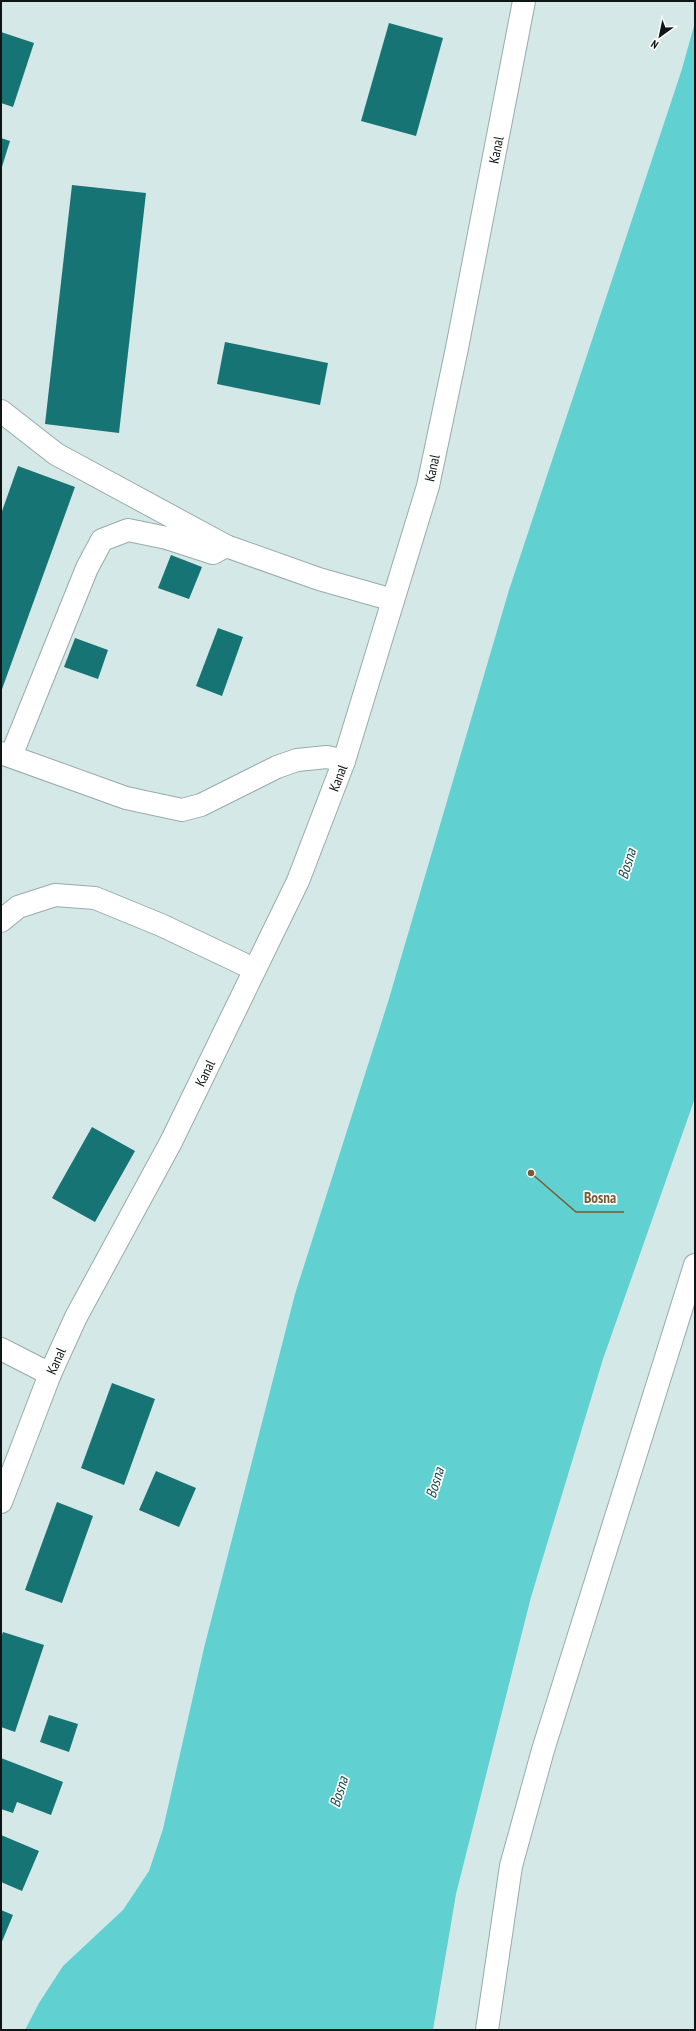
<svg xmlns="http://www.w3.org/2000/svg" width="696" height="2031" font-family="'PT Sans Narrow',sans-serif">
	<rect width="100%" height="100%" fill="#d5e8e8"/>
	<path fill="#61d0d1" d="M695 22V1098L603 1359 531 1597 456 1894 433 2030H25L39 2003 63 1966 123 1910 149 1871 163 1829 204 1648 295 1294 388 1002 509 590 682 69Z"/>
	<g fill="#177475">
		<path d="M389 23 443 38 416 136 361 121Z"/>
		<path d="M1 32 34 43 13 107 1 103Z"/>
		<path d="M1 138 10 141 1 170Z"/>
		<path d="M72 185 146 193 119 433 45 424Z"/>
		<path d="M225 342 328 363 320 405 217 384Z"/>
		<path d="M18 466 75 487 1 692V514Z"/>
		<path d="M171 555 202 567 189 599 158 588Z"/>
		<path d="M218 628 243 637 222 696 196 686Z"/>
		<path d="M75 638 108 650 98 679 64 667Z"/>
		<path d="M92 1127 135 1151 95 1222 52 1198Z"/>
		<path d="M112 1383 155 1399 124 1485 81 1468Z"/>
		<path d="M156 1471 196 1488 179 1527 139 1510Z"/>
		<path d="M57 1502 93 1516 62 1603 25 1590Z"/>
		<path d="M3 1632 44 1645 15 1732 1 1727V1638Z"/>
		<path d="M49 1715 78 1724 69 1752 40 1742Z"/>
		<path d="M1 1758 63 1782 51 1815 17 1802 13 1813 1 1809Z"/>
		<path d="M1 1835 39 1851 22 1891 1 1882Z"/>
		<path d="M1 1910 13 1915 1 1944Z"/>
	</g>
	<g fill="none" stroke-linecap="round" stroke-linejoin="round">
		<g stroke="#98aaaa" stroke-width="24">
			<g id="minor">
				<path d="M1 411 56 454 226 546 319 579 393 600"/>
				<path d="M1 753 126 798 182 810 201 805 277 767 297 760 327 757 344 761"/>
				<path d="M11 756 87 568 102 540 128 530 167 538 213 553 226 546"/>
				<path d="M1 921 18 907 55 895 95 898 161 925 254 969"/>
				<path d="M1 1349 50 1374"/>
				<path d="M1 1502 50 1374 76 1317 171 1142 298 881 344 761 428 486 457 348 524 1"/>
				<path d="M487 2030 511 1866 543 1750 695 1265"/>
			</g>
		</g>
		<use href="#minor" stroke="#fff" stroke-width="22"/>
	</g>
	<g text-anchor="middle" stroke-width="3.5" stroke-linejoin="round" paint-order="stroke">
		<g font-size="14" fill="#0e1515" stroke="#fff">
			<text transform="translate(496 150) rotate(-79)" y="5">Kanal</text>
			<text transform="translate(432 468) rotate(-78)" y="5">Kanal</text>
			<text transform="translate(338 778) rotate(-69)" y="5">Kanal</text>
			<text transform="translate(205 1073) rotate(-64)" y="5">Kanal</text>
			<text transform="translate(56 1361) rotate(-66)" y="5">Kanal</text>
		</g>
		<g font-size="15" font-style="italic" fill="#184a4b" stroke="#fff">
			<text transform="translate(627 864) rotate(-73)" y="5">Bosna</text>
			<text transform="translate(435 1483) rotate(-73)" y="5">Bosna</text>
			<text transform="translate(339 1792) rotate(-73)" y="5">Bosna</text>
		</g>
	</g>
	<path fill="none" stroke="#7a5a30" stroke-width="1.5" d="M531 1173L576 1212H624"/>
	<circle fill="#7a5a30" stroke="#fff" stroke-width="1.5" cx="531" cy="1173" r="4"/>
	<g font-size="15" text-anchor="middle" font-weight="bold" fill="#7a5a30" stroke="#fff" stroke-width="3.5" stroke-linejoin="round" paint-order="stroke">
		<text x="600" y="1203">Bosna</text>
	</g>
	<rect width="696" height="2031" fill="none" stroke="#0e1515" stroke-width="4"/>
	<g transform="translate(660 36) rotate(213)" stroke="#ffffff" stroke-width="3" paint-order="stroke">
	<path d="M0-3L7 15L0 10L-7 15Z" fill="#0e1515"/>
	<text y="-6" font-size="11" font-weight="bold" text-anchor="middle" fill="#0e1515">N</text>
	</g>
</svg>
